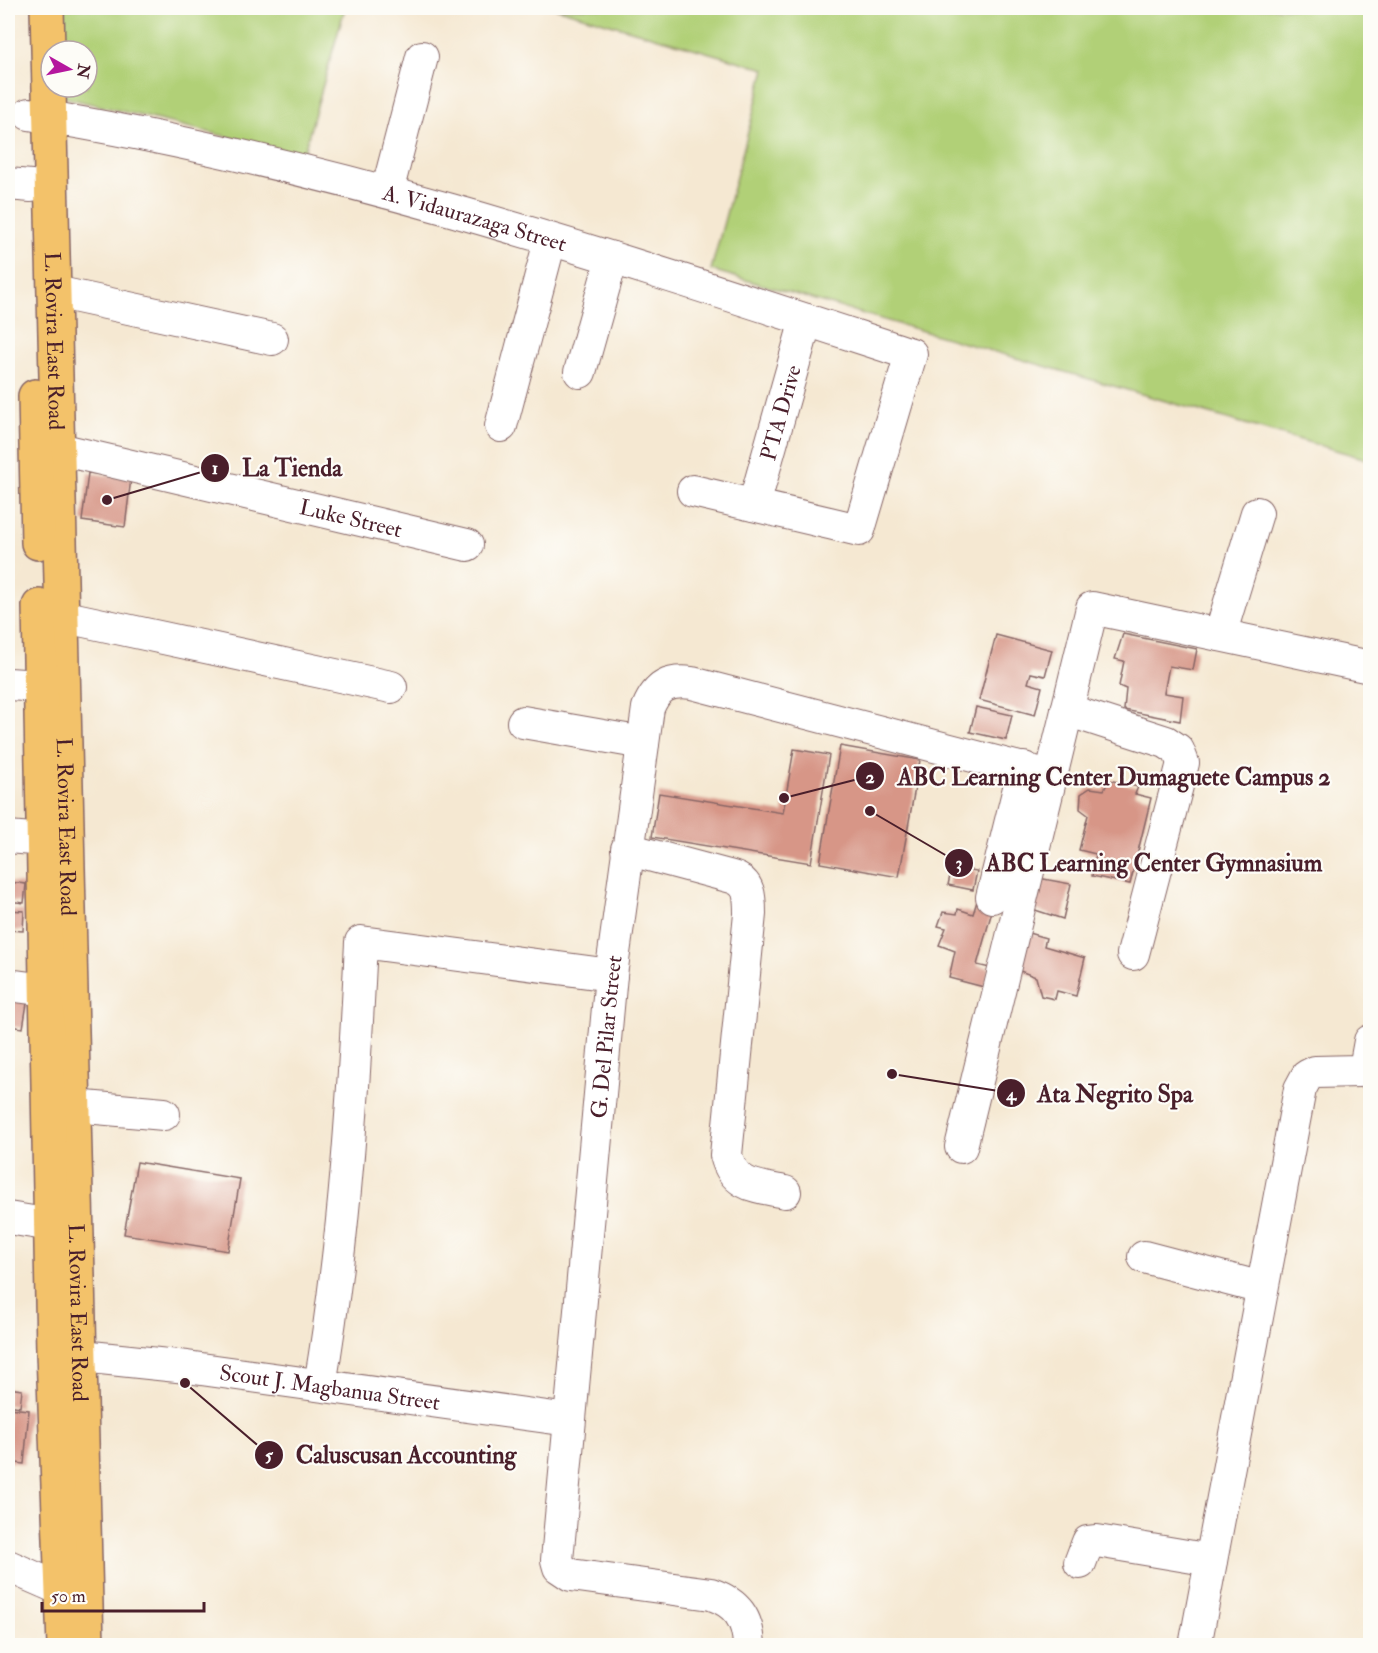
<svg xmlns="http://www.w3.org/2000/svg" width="1378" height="1653" font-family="'IM FELL Double Pica',serif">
	<rect width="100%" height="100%" fill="#fdfcf7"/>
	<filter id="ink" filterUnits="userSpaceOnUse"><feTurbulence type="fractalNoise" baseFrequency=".0167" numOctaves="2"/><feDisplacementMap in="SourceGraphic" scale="12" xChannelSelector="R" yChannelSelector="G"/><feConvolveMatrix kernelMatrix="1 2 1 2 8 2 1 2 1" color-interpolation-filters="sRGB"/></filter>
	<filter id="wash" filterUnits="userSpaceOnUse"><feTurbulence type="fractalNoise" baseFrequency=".008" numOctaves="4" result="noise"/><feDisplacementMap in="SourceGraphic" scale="24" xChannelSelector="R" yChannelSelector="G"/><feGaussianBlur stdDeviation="1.35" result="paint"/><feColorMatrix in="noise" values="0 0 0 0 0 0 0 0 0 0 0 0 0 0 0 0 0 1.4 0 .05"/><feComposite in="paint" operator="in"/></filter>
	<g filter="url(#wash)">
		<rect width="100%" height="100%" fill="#f5e8d2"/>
		<g fill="#b1d077" stroke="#7e7851" stroke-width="1.5">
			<path d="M61 8H345L303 155 63 97V87H87V51H62Z"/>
			<path d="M555 8H1370V460L711 270 765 69Z"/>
		</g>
		<g id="blocks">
			<g fill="#d79687">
				<path d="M88 473 131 478 125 527 82 521Z"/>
				<path d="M1123 634 1197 649 1193 670 1169 666 1164 693 1183 696 1180 721 1124 710 1126 689 1119 686 1124 661 1115 659Z"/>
				<path d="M996 635 1052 650 1045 676 1031 673 1028 683 1042 687 1035 715 979 700Z"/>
				<path d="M976 707 1012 715 1006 740 970 732Z"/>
				<path d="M840 746 920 760 899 877 820 863Z"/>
				<path d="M794 749 829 755 811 863 652 837 659 793 783 813Z"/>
				<path d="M1109 780 1138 787 1135 794 1151 798 1130 884 1092 876 1096 854 1079 850 1088 815 1080 809 1081 794 1090 788 1104 790Z"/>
				<path d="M952 867 977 871 973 890 948 885Z"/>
				<path d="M1038 878 1071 884 1063 919 1029 908Z"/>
				<path d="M8 882 26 884 24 903 8 901Z"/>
				<path d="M978 898 994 904 977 965 990 968 984 987 949 978 955 951 939 945 946 928 938 926 943 912 957 914 958 909 973 914Z"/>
				<path d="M8 910 24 911 23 931 8 930Z"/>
				<path d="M1025 932 1046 938 1044 946 1085 958 1076 996 1057 991 1055 999 1041 996 1036 977 1015 969Z"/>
				<path d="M8 994 28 997 23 1028 8 1026Z"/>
				<path d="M137 1162 240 1179 228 1251 124 1234Z"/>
				<path d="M8 1388 22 1390 20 1407 8 1405Z"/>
				<path d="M8 1408 29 1410 24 1464 8 1462Z"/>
			</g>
		</g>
	</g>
	<g filter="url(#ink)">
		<use href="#blocks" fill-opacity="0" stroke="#866565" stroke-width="1.5"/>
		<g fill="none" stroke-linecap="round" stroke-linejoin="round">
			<g stroke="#866565" stroke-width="34">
				<g id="minor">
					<path id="s1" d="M29 114C330 162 622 260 911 354L859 530 693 491"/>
					<path d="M8 184 31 186"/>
					<path d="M387 192 422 57"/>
					<path d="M55 292 272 339"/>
					<path d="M580 372 612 258"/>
					<path d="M501 426 550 241"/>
					<path id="s2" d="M59 449 467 545"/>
					<path id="s3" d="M754 505 806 320"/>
					<path d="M61 616 391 687"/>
					<path d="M1220 635 1257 513"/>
					<path d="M8 684 40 686"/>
					<path d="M1067 710 1166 742 1178 750 1183 763 1133 954"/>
					<path d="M523 722 643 743"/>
					<path d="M8 837 44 840"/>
					<path d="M627 849 732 877C750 882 750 897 750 914L726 1155C734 1187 757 1186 785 1192"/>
					<path d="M992 897 1024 768"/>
					<path d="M8 985 46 990"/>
					<path d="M74 1106 164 1114"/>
					<path d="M961 1147 1092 608 1370 667"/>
					<path d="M8 1218 76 1229"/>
					<path d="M1144 1257 1262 1288"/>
					<path id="s4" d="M53 1353 187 1367 569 1420"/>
					<path d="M320 1385C345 1238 354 1091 361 942L611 975"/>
					<path d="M1080 1563 1088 1542 1097 1541 1211 1560"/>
					<path d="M8 1566 63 1590"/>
					<path id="s5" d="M749 1646C748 1618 737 1603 711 1594L571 1575 559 1567 557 1560 611 975 648 708C657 686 669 680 692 683L1050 776"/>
					<path d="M1195 1646 1300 1089 1307 1076 1315 1072 1359 1071 1366 1063 1370 1041"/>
				</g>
			</g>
			<g stroke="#866565" stroke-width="36">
				<g id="major">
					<path id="s6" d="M47 8 87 1646"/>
					<path d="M35 396 38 543"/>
					<path d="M39 606 53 1353 64 1646"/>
				</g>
			</g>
			<use href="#minor" stroke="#fff" stroke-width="32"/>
			<use href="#major" stroke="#f3c26a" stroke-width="33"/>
		</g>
	</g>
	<g text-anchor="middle" stroke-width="4.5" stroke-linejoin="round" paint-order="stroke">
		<g font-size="22" fill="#4a1f2b" stroke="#fdfcf7">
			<text dy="8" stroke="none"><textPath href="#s1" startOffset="458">A. Vidaurazaga Street</textPath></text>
			<text dy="8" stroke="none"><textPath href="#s6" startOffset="333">L. Rovira East Road</textPath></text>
			<text dy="8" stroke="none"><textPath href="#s3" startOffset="96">PTA Drive</textPath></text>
			<text dy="8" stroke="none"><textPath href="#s2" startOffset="300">Luke Street</textPath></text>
			<text dy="8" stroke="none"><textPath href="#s6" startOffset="819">L. Rovira East Road</textPath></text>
			<text dy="8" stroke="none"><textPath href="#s5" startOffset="758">G. Del Pilar Street</textPath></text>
			<text dy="8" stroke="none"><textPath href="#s6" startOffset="1305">L. Rovira East Road</textPath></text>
			<text dy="8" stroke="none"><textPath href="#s4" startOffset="279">Scout J. Magbanua Street</textPath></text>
		</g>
	</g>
	<path fill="none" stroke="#4a1f2b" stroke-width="2" d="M107 500L215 468M784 798L870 776M870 811L959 863M892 1074L1011 1093M185 1383L269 1455"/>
	<g fill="#4a1f2b" stroke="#fdfcf7" stroke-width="2">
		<circle cx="107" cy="500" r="6"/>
		<circle cx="784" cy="798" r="6"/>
		<circle cx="870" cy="811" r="6"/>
		<circle cx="892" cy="1074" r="6"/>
		<circle cx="185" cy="1383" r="6"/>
		<circle cx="215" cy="468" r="15"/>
		<circle cx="870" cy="776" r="15"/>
		<circle cx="959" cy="863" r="15"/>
		<circle cx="1011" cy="1093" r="15"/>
		<circle cx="269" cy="1455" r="15"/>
	</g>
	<g font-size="18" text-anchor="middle" font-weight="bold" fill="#fff">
		<text x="215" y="474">1</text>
		<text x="870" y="783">2</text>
		<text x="959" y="869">3</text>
		<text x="1011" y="1100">4</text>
		<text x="269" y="1461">5</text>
	</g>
	<g font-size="24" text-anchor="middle" font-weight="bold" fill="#4a1f2b" stroke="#fdfcf7" stroke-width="4.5" stroke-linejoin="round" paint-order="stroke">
		<text x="292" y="476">La Tienda</text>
		<text x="1114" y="785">ABC Learning Center Dumaguete Campus 2</text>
		<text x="1154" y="871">ABC Learning Center Gymnasium</text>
		<text x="1115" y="1102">Ata Negrito Spa</text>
		<text x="406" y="1463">Caluscusan Accounting</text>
	</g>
	<rect width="1378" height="1653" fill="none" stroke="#fdfcf7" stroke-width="30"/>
	<g transform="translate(69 69) rotate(99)"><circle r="28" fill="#fdfcf7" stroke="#b5a4a5" stroke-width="1.5"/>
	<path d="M0-4.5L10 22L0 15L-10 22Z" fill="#b5179e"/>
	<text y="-9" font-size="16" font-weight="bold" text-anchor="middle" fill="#4a1f2b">N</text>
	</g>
	<path d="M42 1602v9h162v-9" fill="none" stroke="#4a1f2b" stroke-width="3"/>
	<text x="51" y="1602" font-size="18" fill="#4a1f2b" stroke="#fdfcf7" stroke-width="4.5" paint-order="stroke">50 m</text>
</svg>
